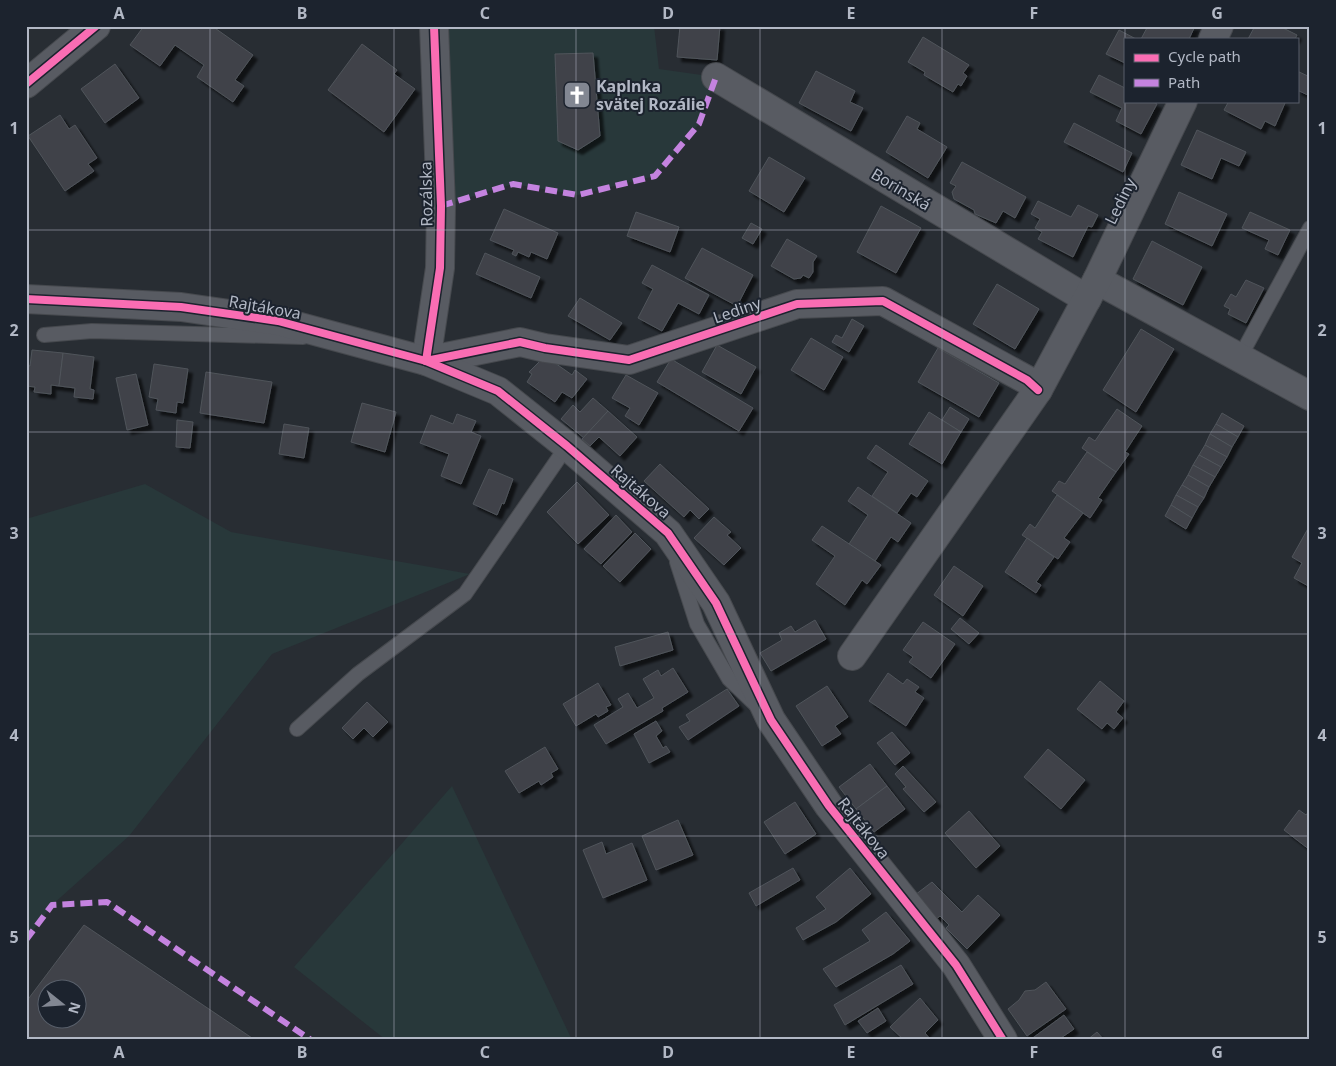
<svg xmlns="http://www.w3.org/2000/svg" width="1336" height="1066" font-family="'Noto Sans',sans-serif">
	<defs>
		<filter id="shadow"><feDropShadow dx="4.5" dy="4.5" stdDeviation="1" flood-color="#0009"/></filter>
	</defs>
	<rect width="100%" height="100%" fill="#282d33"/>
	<g fill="#28383a">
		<path d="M434 26H654L659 69 716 77 699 124 655 176 578 195 513 184 441 206Z"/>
		<path d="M145 484 231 532 470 574 272 654 129 836 52 905 26 940V519Z"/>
		<path d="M452 786 572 1040H386L294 967Z"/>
	</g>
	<g fill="#3f4348" stroke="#50545b" fill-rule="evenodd" filter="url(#shadow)">
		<path d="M144 26H212L253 55 235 80 244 86 233 102 197 77 204 65 175 45 160 66 130 45Z"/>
		<path d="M680 26H720L717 60 677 57Z"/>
		<path d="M1148 26H1195L1189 39H1141Z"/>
		<path d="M1255 26H1279L1297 35 1295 39H1248Z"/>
		<path d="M1119 30 1136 39H1125V63L1106 54Z"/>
		<path d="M923 37 969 65 963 73 967 76 961 86 958 84 953 92 924 75 925 72 908 62Z"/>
		<path d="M362 44 397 70 394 74 415 89 384 132 328 90Z"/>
		<path d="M593 53 600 136 578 150 558 141 555 54Z"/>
		<path d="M115 64 139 98 105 123 81 89Z"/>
		<path d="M816 71 855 91 850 102 863 108 851 131 799 103Z"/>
		<path d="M1297 71 1310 77V96L1297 90Z"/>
		<path d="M1099 75 1125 88V101H1151L1157 104 1141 134 1116 121 1122 108 1090 92Z"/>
		<path d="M1229 101H1282L1285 103 1275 126 1265 121 1261 129 1224 110Z"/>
		<path d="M60 115 69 129 75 125 97 158 88 164 94 171 65 191 28 136Z"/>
		<path d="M907 116 920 123 917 129 947 147 928 178 886 152Z"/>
		<path d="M1074 123 1132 153 1123 172 1064 142Z"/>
		<path d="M1197 130 1246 152 1239 166 1221 158 1212 179 1181 165Z"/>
		<path d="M769 157 805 178 784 212 749 191Z"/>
		<path d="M962 162 1026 197 1015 218 1003 211 996 223 975 214 974 210 954 199 952 192 956 186 950 183Z"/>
		<path d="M1179 192 1227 214 1212 246 1165 224Z"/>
		<path d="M1038 201 1071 217 1078 205 1098 215 1092 227 1088 226 1073 257 1038 239 1042 232 1035 228 1040 219 1031 214Z"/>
		<path d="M881 206 921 228 896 273 857 252Z"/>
		<path d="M504 209 558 233 547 259 531 252 529 257 518 252 516 256 512 254 514 250 490 240Z"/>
		<path d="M636 212 679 227 670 252 627 236Z"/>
		<path d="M1250 212 1290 230 1278 255 1265 249 1269 240 1242 228Z"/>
		<path d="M751 223 762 229 753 244 742 238Z"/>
		<path d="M787 239 817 256 813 262V272L809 278 803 275 801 278 794 279 771 266Z"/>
		<path d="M1152 241 1202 267 1183 305 1133 279Z"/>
		<path d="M702 248 753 275 737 306 685 278Z"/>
		<path d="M485 253 540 277 531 298 476 274Z"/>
		<path d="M652 265 709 295 699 314 678 303 662 331 638 318 653 289 642 283Z"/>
		<path d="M1246 280 1264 288 1246 323 1228 314 1230 309 1224 306 1231 294 1236 297Z"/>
		<path d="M997 284 1039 309 1015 349 973 324Z"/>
		<path d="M580 298 622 323 610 340 568 316Z"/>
		<path d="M852 319 864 326 849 352 832 342 836 335 842 338Z"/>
		<path d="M1141 329 1174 349 1136 412 1103 390Z"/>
		<path d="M811 338 843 357 824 390 791 370Z"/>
		<path d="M717 345 756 367 741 394 702 372Z"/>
		<path d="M938 348 999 383 979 417 918 382Z"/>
		<path d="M32 350 63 353 59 386 51 385V394L34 392 35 387 26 386V365L30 366Z"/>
		<path d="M63 353 94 357 90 389 94 390 93 399 74 397 75 388 59 386Z"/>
		<path d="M545 356 572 375 575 370 587 379 572 398 562 392 555 402 527 382 532 374 529 372Z"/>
		<path d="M671 359 753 408 739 431 657 382Z"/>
		<path d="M154 364 188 369 183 403 177 402 176 413 156 410 158 399 149 397Z"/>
		<path d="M206 372 272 382 264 423 200 413Z"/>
		<path d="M136 374 148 425 127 430 116 378Z"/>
		<path d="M626 375 658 393 639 425 625 416 630 408 612 398Z"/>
		<path d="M593 398 608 411 584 438 561 419 573 405 580 412Z"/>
		<path d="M362 403 396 412 385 452 351 442Z"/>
		<path d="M950 407 969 419 961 432 942 420Z"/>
		<path d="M1117 409 1142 426 1125 452 1129 454 1116 472 1082 448 1089 437 1095 441Z"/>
		<path d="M608 411 637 437 620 456 599 437 590 446 582 439Z"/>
		<path d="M929 412 961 432 942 464 909 444Z"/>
		<path d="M1222 413 1244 426 1238 437 1216 424Z"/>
		<path d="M457 414 476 421 471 432 481 436 461 484 441 476 449 454 420 443 431 415 453 424Z"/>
		<path d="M177 420 193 422 190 448 176 447Z"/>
		<path d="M284 424 309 428 304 458 279 454Z"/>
		<path d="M1216 424 1238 437 1232 447 1210 434Z"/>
		<path d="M1210 434 1232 447 1227 457 1205 445Z"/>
		<path d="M876 445 928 481 917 497 911 493 897 513 872 496 888 472 867 458Z"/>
		<path d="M1205 445 1227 457 1221 467 1199 455Z"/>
		<path d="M1087 452 1116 472 1098 498 1102 500 1090 518 1052 491 1059 481 1065 484Z"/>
		<path d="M1199 455 1221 467 1215 477 1193 465Z"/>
		<path d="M660 464 709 509 699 519 690 510 684 517 644 481Z"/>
		<path d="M1193 465 1215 477 1209 487 1188 475Z"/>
		<path d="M489 469 513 479 504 504 502 503 497 515 473 504Z"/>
		<path d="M1188 475 1209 487 1204 498 1182 485Z"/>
		<path d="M577 482 609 515 578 544 547 512Z"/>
		<path d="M1182 485 1204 498 1198 507 1176 495Z"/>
		<path d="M858 487 911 523 898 542 891 537 875 561 849 544 868 515 848 501Z"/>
		<path d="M1057 495 1083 513 1064 538 1070 542 1058 559 1022 535 1030 524 1035 528Z"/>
		<path d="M1176 495 1198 507 1192 518 1171 505Z"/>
		<path d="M1171 505 1192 518 1186 529 1165 516Z"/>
		<path d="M616 515 632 532 601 564 584 549Z"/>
		<path d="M714 517 731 532 727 535 741 548 724 565 694 538Z"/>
		<path d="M1310 525V587L1294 578 1302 563 1292 557Z"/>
		<path d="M822 526 881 565 867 584 862 580 845 605 816 584 835 556 812 540Z"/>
		<path d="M635 533 651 549 620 582 603 566Z"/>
		<path d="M1027 538 1054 557 1036 582 1041 585 1036 593 1005 572Z"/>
		<path d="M954 566 983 586 963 616 934 595Z"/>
		<path d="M960 618 979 633 969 644 951 629Z"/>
		<path d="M815 620 826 639 771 671 760 653 782 640 779 633 791 626 795 632Z"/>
		<path d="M923 622 955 644 931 678 909 662 913 657 903 650Z"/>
		<path d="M668 632 673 650 620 666 615 647Z"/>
		<path d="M673 668 688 692 662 708 663 711 606 744 594 725 623 707 618 699 628 693 637 708 654 698 643 679 658 670 661 676Z"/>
		<path d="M888 673 903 684 907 679 919 687 915 692 924 698 906 726 869 701Z"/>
		<path d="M1100 681 1124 701 1116 712 1123 718 1114 729 1107 723 1102 729 1077 709Z"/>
		<path d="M598 683 611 705 606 707 608 711 598 717 596 714 576 726 563 704Z"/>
		<path d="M827 686 848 717 835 726 841 734 822 746 796 706Z"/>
		<path d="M727 689 739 706 688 740 679 727 690 721 686 715Z"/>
		<path d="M367 702 388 722 373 737 364 728 353 739 342 728Z"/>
		<path d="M656 721 662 731 656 736 663 748 666 746 670 752 649 763 634 734Z"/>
		<path d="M892 732 910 753 895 765 877 743Z"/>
		<path d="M545 747 558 769 551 773 553 777 541 785 539 781 519 793 505 771Z"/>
		<path d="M1048 749 1085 780 1061 809 1024 777Z"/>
		<path d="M870 764 887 786 856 809 839 787Z"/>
		<path d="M903 766 936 802 924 812 903 789 906 787 895 774Z"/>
		<path d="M887 786 905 809 874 832 856 809Z"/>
		<path d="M795 802 816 834 785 854 764 822Z"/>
		<path d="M1299 810 1306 815 1310 810V850L1284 830Z"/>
		<path d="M969 811 1000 846 976 868 945 833Z"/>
		<path d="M678 820 693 855 656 870 642 836Z"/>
		<path d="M602 842 606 854 632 843 647 880 603 898 583 850Z"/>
		<path d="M793 868 800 880 756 906 749 893Z"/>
		<path d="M850 868 871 894 836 922 803 940 796 928 826 909 816 897Z"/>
		<path d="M932 882 962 912 978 895 1000 915 967 949 946 928 949 925 940 916 935 920 915 895Z"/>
		<path d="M886 912 910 941 893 954 836 987 823 969 870 941 862 930Z"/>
		<path d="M84 925 255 1040H26V1002ZM48 988H78V1018H48Z"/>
		<path d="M901 965 913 984 845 1025 834 1005Z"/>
		<path d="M1046 982 1066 1009 1027 1036 1008 1009 1019 1000 1025 991 1035 990Z"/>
		<path d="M920 998 938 1020 925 1033 931 1040H904L890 1027Z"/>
		<path d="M878 1008 886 1021 867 1033 858 1021Z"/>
		<path d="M1064 1015 1074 1029 1058 1040H1030Z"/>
		<path d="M1097 1032 1104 1040H1087Z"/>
	</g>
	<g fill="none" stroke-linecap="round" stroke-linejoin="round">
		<g stroke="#46494e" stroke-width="16">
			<g id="lane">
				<path d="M44 335 92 331 303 337"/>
				<path d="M1240 357 1310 228"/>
				<path d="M677 562 697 624 729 679 756 705"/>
				<path d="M297 729 358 674 465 594 567 446"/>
			</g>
		</g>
		<g stroke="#46494e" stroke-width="30">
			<g id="street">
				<path d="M434 26 441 206 440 268 426 361 520 342 545 348 629 360 797 304 883 301 1027 380 1038 390"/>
				<path d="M1213 39 1219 26"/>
				<path d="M716 77 1087 299"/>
				<path d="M26 84 96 26"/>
				<path d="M1097 280 1310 396"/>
				<path d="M26 299 181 307 278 321 426 361 498 391 567 446 668 533 716 603 771 720 829 806 956 965 1003 1040"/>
				<path d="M852 656 1038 390 1097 280 1183 101"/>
			</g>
		</g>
		<use href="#lane" stroke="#585b62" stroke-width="14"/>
		<use href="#street" stroke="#585b62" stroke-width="28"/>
		<g stroke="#c483df" stroke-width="6" stroke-dasharray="12 6" stroke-linecap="butt">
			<path d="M441 206 513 184 578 195 655 176 699 124 716 77"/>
			<path d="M26 940 52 905 107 902 311 1040"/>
		</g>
		<g stroke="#1c232e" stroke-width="11">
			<g id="cycleway">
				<path d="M434 26 441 206 440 268 426 361 520 342 545 348 629 360 797 304 883 301 1027 380 1038 390"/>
				<path d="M26 84 96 26"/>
				<path d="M26 299 181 307 278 321 426 361 498 391 567 446 668 533 716 603 771 720 829 806 956 965 1003 1040"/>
			</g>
		</g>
		<use href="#cycleway" stroke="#f96db3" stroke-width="8"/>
	</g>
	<path fill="none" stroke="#b2b8c5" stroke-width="1" stroke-opacity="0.55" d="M210 26V1040M394 26V1040M576 26V1040M760 26V1040M942 26V1040M1125 26V39M1125 101V1040M26 230H1310M26 432H1310M26 634H1310M26 836H1310"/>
	<defs>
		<g id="church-square" transform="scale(1.4375)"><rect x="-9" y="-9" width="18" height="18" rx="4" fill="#828792" stroke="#1c232e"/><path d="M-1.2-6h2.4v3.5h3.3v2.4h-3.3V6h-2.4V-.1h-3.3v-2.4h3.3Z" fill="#fff"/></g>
	</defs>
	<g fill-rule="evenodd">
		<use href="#church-square" x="577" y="95"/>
	</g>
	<g text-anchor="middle" stroke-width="4" stroke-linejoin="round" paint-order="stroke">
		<g font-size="16" font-weight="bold" fill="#b2b8c5" stroke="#1c232e" text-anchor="start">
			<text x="596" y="92">Kaplnka<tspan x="596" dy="18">svätej Rozálie</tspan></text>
		</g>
		<g font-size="16" fill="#b2b8c5" stroke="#1c232e">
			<text transform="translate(901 189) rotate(31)" y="6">Borinská</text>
			<text transform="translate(426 194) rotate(-91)" y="6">Rozálska</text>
			<text transform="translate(1120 201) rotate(-64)" y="6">Lediny</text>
			<text transform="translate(265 307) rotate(10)" y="6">Rajtákova</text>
			<text transform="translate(737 310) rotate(-19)" y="6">Lediny</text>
			<text transform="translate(641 491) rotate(41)" y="6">Rajtákova</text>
			<text transform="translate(864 828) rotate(52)" y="6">Rajtákova</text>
		</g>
	</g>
	<rect width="1336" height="1066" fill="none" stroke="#1c232e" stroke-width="55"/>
	<rect x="1124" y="38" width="175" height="65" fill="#1c232e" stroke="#585f6a"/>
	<rect x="1134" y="54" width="25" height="8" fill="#f96db3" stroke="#585f6a"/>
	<text x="1168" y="62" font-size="15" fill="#b2b8c5">Cycle path</text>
	<rect x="1134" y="79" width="25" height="8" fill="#c483df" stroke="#585f6a"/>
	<text x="1168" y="88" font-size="15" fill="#b2b8c5">Path</text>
	<g transform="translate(62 1004) rotate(107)"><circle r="24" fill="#1c232e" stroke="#585f6a"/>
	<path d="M0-4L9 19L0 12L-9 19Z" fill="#828792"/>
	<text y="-8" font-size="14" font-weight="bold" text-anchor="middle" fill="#b2b8c5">N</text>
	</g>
	<rect x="28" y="28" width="1280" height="1010" fill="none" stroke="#b2b8c5" stroke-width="2"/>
	<g font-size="16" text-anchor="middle" font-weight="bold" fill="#b2b8c5">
		<text x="119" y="19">A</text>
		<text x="302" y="19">B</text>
		<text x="485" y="19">C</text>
		<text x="668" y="19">D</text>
		<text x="851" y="19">E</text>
		<text x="1034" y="19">F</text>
		<text x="1217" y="19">G</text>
		<text x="14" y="134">1</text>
		<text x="1322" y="134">1</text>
		<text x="14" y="336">2</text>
		<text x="1322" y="336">2</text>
		<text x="14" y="539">3</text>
		<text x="1322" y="539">3</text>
		<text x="14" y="741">4</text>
		<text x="1322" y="741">4</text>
		<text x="14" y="943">5</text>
		<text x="1322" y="943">5</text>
		<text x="119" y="1058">A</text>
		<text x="302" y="1058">B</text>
		<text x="485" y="1058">C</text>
		<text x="668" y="1058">D</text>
		<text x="851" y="1058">E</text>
		<text x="1034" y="1058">F</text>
		<text x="1217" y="1058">G</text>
	</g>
</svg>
